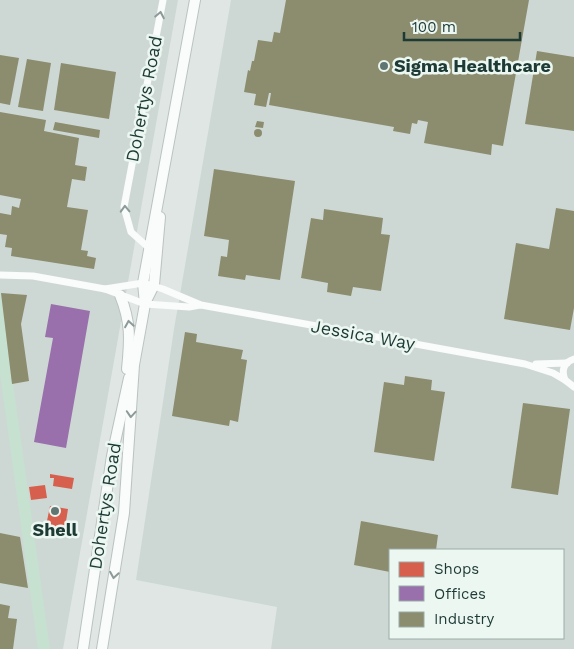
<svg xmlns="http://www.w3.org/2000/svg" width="574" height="649" font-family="'Work Sans',sans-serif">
	<rect width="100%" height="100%" fill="#e0e6e4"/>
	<g fill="#cdd8d4" fill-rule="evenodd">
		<path d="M0 0H178L63 649H0Z"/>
		<path d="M231 0H574V649H271L277 607 136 580 174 329ZM390 550H563V638H390Z"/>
	</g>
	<path fill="#c7e1d1" d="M0 290 50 649H38L0 373Z"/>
	<g fill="#d6604d">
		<path d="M50 474 74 478 72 489 53 486 54 478H50Z"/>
		<path d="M45 485 47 498 31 500 29 487Z"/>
		<path d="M50 506 68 509 64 534 45 531Z"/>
	</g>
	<path fill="#9970ab" d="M51 304 90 311 66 448 34 442 53 338 45 337Z"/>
	<g fill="#8c8c6e">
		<path d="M286 0H529L503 146 492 144 491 155 424 143 428 122 418 120 417 124 412 123 410 134 393 131 394 127 269 105 271 93H269L266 107 254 105 256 94 244 92 248 70 250 71 252 61H254L258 40 272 42 274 32 280 33Z"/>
		<path d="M537 51 574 57V131L525 124Z"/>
		<path d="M0 55 19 58 10 105 0 103Z"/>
		<path d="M27 59 51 63 43 111 18 107Z"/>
		<path d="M61 63 116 72 109 119 54 110Z"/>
		<path d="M0 112 46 120 44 131 79 138 75 165 87 167 85 181 72 179 67 207 88 210 81 250 88 251 87 256 96 258 94 269 11 256 12 248 5 247 7 235 0 234V213L11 215 12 206 19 208 21 199 0 195Z"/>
		<path d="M257 121 264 122 263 128 255 127Z"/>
		<path d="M55 122 100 130 99 138 53 130Z"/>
		<circle cx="258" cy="133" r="4"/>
		<path d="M214 169 295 181 280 280 246 275 245 280 218 276 221 256 227 257 229 240 204 236Z"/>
		<path d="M556 208 574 211V308L570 330 504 319 516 243 549 249Z"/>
		<path d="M324 209 383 218 381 234 390 235 381 291 353 287 351 296 327 292 328 283 301 278 311 218 323 220Z"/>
		<path d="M1 293 27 295 21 324 29 381 12 384Z"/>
		<path d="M185 332 197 334 196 342 243 350 241 359 247 360 238 422 230 420 229 426 172 416Z"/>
		<path d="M405 376 432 380 431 390 445 392 434 461 374 452 384 382 404 385Z"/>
		<path d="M523 403 570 409 558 495 511 488Z"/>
		<path d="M361 521 438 535 436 550H390V572L354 565Z"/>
		<path d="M0 533 20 537 28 588 0 583Z"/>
		<path d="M0 604 10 606 8 618 17 619 13 649H0Z"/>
	</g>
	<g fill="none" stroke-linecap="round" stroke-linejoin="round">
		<g stroke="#b9c3c0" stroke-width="12">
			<g id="secondary">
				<path d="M120 295C131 322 130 340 127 369"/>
				<path d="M145 303 154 285 160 217"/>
				<path d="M83 649 112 456 129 378"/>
				<path d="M102 649 124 513 134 365 145 304 143 283 195 0"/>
			</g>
		</g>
		<g stroke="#fafbfb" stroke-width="7">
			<path d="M149 248 131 232 124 207 163 0"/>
			<path d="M0 275 33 276 105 289 145 304 189 307 200 305"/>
			<path d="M105 289 143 283 163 289 201 305 525 364 553 373 565 380"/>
			<path d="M574 359C564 362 561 370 565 380L574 387"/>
			<path d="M536 364 567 363"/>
		</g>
		<use href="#secondary" stroke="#fafbfb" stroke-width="10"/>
	</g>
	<defs><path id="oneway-chevron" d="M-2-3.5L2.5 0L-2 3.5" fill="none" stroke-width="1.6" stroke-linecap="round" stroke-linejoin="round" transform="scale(1.25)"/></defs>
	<g stroke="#8c9a98">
		<use href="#oneway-chevron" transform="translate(160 15) rotate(-79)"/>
		<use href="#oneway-chevron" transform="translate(125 209) rotate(-92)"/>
		<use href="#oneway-chevron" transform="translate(129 324) rotate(-99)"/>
		<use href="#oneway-chevron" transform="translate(131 414) rotate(94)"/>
		<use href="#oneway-chevron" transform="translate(114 575) rotate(99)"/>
	</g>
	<g fill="#617672" stroke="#edf7f2" stroke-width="2">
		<circle cx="384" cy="66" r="5"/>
		<circle cx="55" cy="511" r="5"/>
	</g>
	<g text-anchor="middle" stroke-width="5" stroke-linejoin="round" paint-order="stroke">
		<g font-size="18" font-weight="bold" fill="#1d3a35" stroke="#edf7f2" text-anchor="start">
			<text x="394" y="72">Sigma Healthcare</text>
			<text x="55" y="536" text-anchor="middle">Shell</text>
		</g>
		<g font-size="18" fill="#1d3a35" stroke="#edf7f2">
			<text transform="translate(144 99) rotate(-79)" y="6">Dohertys Road</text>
			<text transform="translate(363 335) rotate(10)" y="6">Jessica Way</text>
			<text transform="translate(105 506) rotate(-81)" y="6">Dohertys Road</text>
		</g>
	</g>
	<rect x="389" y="549" width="175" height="90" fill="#edf7f2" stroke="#9aaba6"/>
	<rect x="399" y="562" width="25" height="15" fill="#d6604d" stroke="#9aaba6"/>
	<text x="434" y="574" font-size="15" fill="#1d3a35">Shops</text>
	<rect x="399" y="586" width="25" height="15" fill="#9970ab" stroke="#9aaba6"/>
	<text x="434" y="599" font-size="15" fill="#1d3a35">Offices</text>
	<rect x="399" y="612" width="25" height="15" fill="#8c8c6e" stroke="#9aaba6"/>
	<text x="434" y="624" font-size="15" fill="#1d3a35">Industry</text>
	<path d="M404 32v8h116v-8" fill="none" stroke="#1d3a35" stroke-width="2.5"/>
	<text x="412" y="32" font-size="15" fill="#1d3a35" stroke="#edf7f2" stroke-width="4" paint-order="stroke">100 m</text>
</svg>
